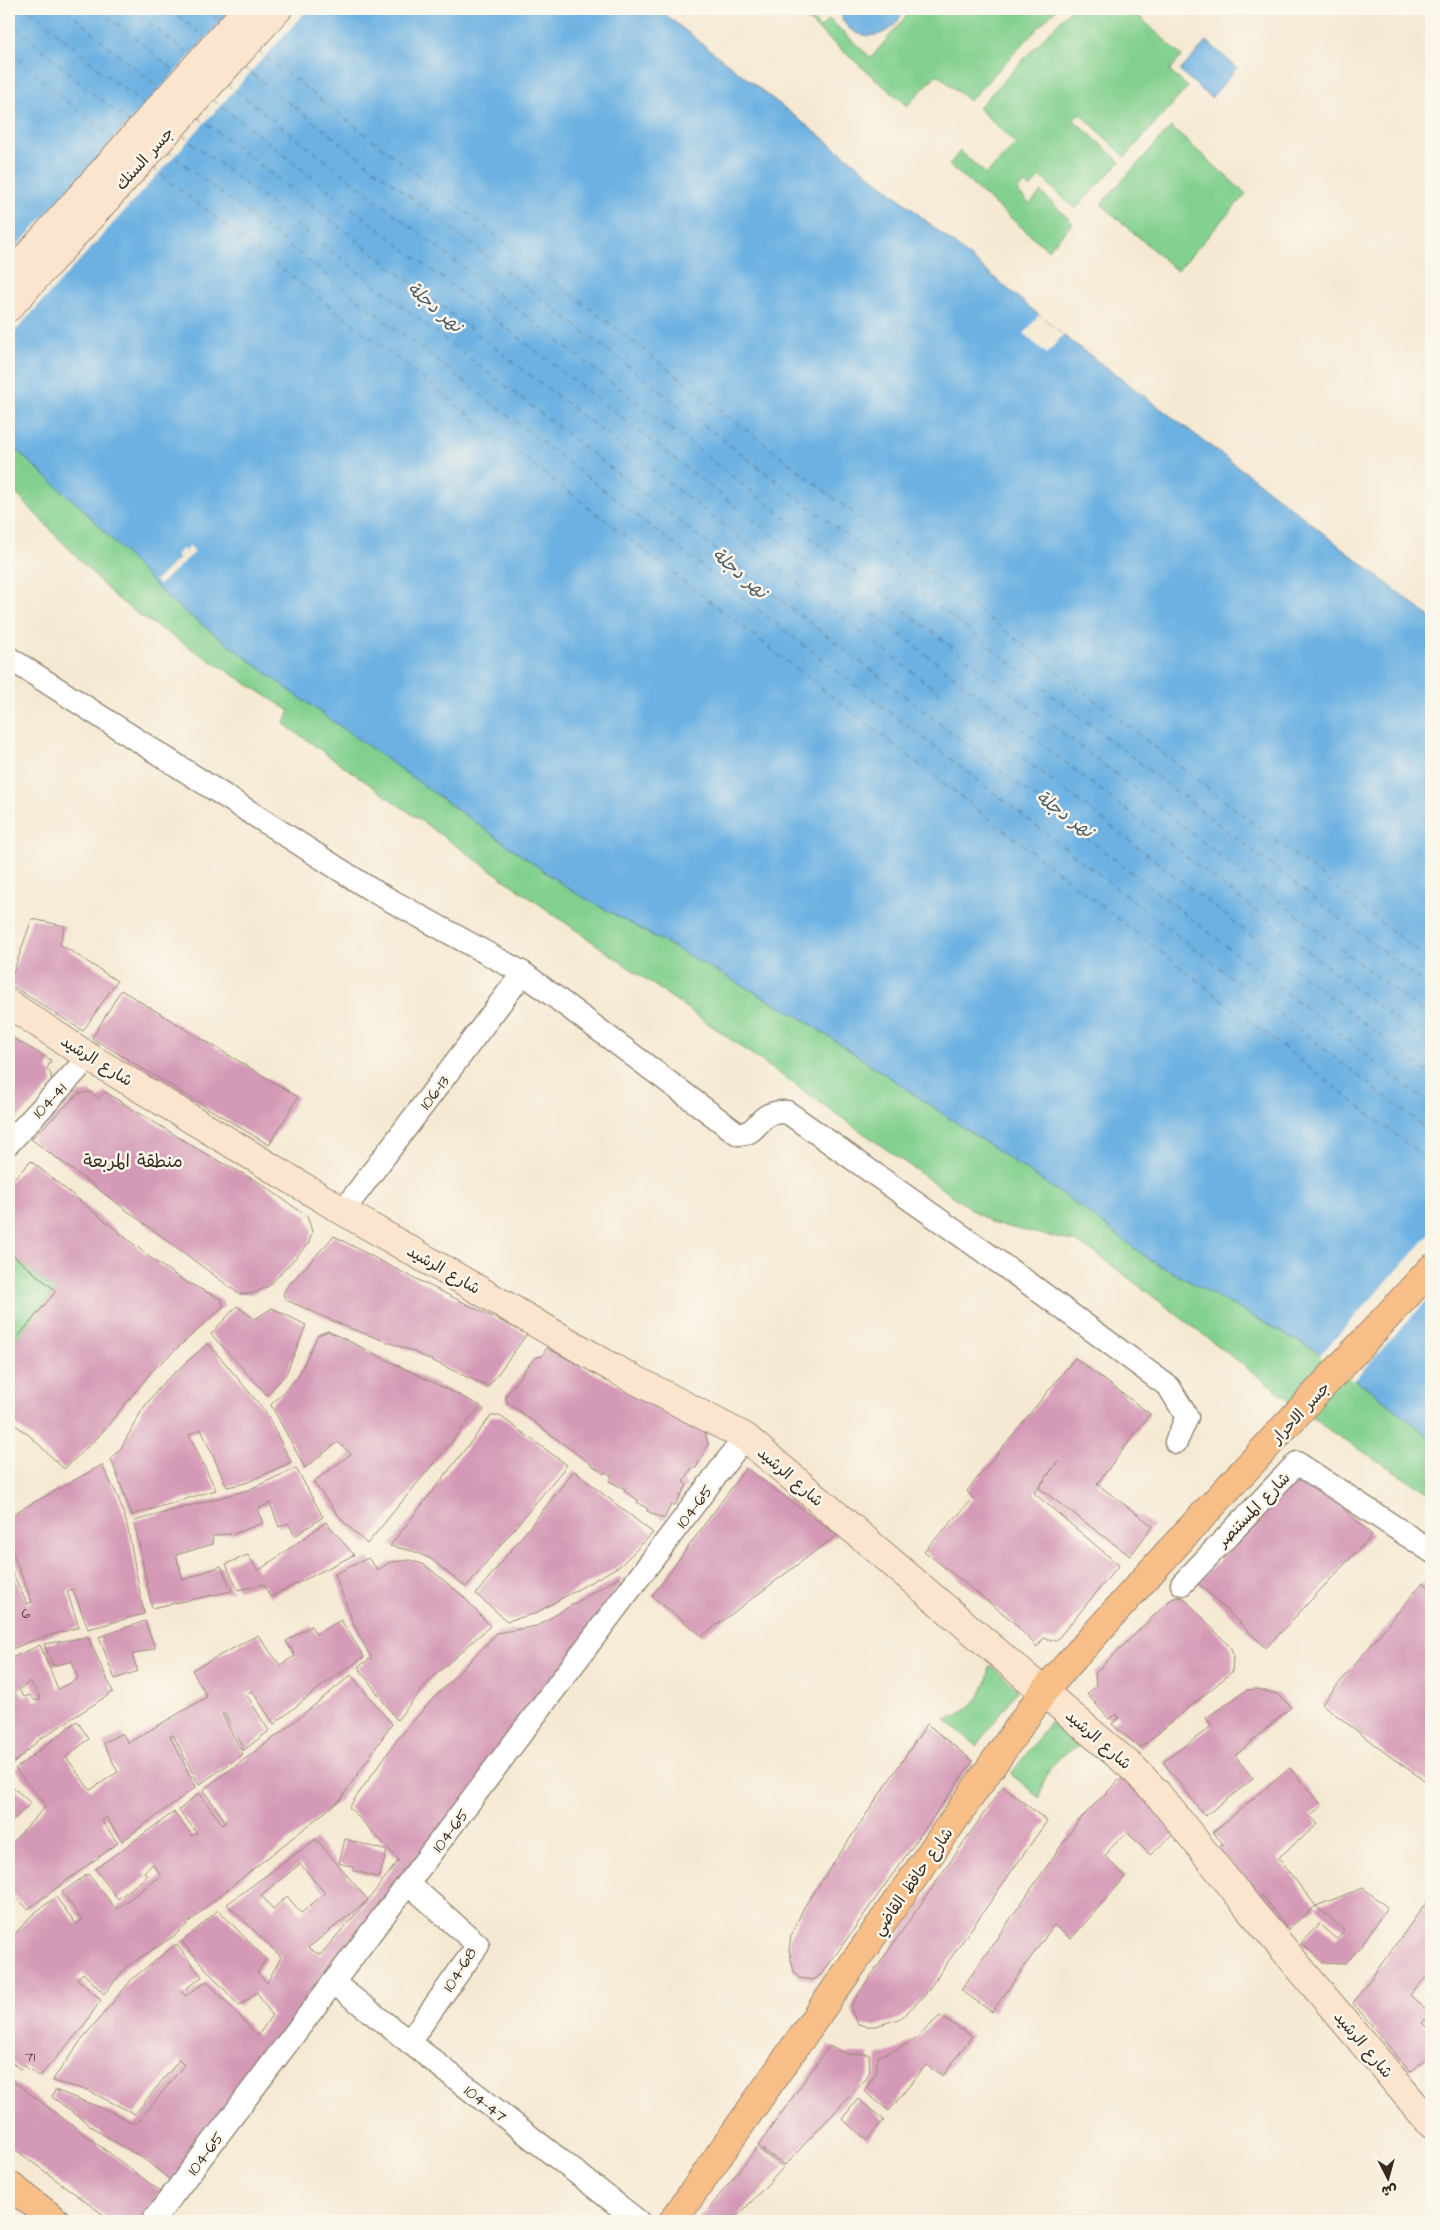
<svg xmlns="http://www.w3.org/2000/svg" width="1440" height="2230" font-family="'Architects Daughter','Playpen Sans Arabic',sans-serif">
	<rect width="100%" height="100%" fill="#fbf7ec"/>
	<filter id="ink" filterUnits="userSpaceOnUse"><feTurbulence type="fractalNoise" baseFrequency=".02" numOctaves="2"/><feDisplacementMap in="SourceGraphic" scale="10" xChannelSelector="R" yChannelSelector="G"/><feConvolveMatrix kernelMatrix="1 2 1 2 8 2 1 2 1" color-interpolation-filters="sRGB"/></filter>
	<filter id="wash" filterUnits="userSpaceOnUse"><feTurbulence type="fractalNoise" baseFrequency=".0096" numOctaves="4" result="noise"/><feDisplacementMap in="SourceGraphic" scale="20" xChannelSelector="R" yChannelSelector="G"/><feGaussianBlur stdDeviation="1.12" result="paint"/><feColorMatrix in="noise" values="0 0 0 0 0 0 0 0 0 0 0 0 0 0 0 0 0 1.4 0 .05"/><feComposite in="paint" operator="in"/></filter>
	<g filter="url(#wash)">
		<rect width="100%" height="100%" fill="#f5e9d3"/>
		<g fill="#82d08f" stroke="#5e7d56">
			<path d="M794 9H815L809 16 820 28 829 19 871 58 912 9H1056L969 101 937 74 907 106Z"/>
			<path d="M1071 9H1131L1182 56 1169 71 1188 87 1125 157 1080 113 1073 119 1120 162 1075 209 1041 177 1030 188 1024 184 1017 191 1030 204 1041 192 1073 223 1048 250 949 165 960 151 986 174 1016 144 978 108Z"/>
			<path d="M1171 127 1246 194 1177 271 1101 204Z"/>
			<path d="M9 444 81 507 168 599 296 695 572 891 803 1019 1075 1203 1150 1260 1316 1351 1376 1394 1431 1438V1494L1333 1433 1097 1254 1076 1242 994 1224 978 1214 284 724 290 711 139 615 114 596 9 486Z"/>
			<path d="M9 1252 56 1291 9 1348Z"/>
			<path d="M990 1665 1018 1689 977 1746 945 1720C971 1712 987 1693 990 1665Z"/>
			<path d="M1053 1718 1085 1744C1058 1754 1044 1769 1040 1798L1011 1774Z"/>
		</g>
		<g fill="#6cb1e2" stroke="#546e80">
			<path d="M9 9H658L893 193 1063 335 1261 484 1431 618V1438L1376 1394 1316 1351 1150 1260 1075 1203 803 1019 572 891 296 695 168 599 81 507 9 444Z"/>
			<path d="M840 9H903C895 44 843 45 840 9Z"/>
			<path d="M1207 41 1237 68 1211 98 1180 71Z"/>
		</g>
		<g fill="#f5e9d3">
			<path d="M233 9H308L9 338V255Z"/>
			<path d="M1039 315 1063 335 1047 354 1024 334Z"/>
			<path d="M190 546 195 552 159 585 155 581 179 558 176 555 182 549 185 551Z"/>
			<path d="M1431 1233V1296L1353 1381 1319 1356Z"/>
		</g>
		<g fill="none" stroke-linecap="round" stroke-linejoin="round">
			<g stroke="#4c5963" stroke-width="1" stroke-dasharray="6 5" stroke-linecap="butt">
				<path d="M30 9 102 72 144 105"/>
				<path d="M66 9 117 54 159 87"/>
				<path d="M99 9 174 70"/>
				<path d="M132 9 188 54"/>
				<path d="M169 9 205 37"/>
				<path d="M205 9 220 21"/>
				<path d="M9 20 87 89 128 121"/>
				<path d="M9 50 72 106 113 138"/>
				<path d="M258 51 1431 961"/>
				<path d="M243 67 1431 989"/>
				<path d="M227 84 1431 1019"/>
				<path d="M213 100 1431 1047"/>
				<path d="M198 117 1431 1075"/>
				<path d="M182 135 1431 1105"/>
				<path d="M167 151 1431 1132"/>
				<path d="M152 168 1431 1162"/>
			</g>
		</g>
		<g id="blocks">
			<g fill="#d499b6" fill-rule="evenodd">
				<path d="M32 919 65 926 60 944 117 981 83 1031 9 984Z"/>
				<path d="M121 990 298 1097 269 1145 92 1038Z"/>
				<path d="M9 1036 51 1060 47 1069 51 1074 52 1084 9 1127Z"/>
				<path d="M90 1092 99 1099 105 1092 201 1151 260 1183 307 1216 312 1231 309 1243 269 1286 251 1294H239L31 1139 78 1094Z"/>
				<path d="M31 1161 152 1259 184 1281 221 1299 224 1306 153 1370 98 1437 64 1469 30 1436 9 1420V1348L56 1291 9 1252V1183Z"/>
				<path d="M334 1236 388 1265 527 1334 488 1387 412 1351 347 1327 286 1300 283 1294 286 1288Z"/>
				<path d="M237 1306 255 1319 272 1308 306 1325 286 1374 267 1395 211 1334Z"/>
				<path d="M328 1331 481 1406 367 1544 343 1521 313 1482 351 1454 338 1442 305 1468 271 1405 297 1378 318 1335Z"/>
				<path d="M208 1343 265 1411 291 1462 246 1483 227 1487 201 1429 189 1435 216 1490 132 1515 111 1459 121 1448 142 1410 162 1384Z"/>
				<path d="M547 1348 705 1432 708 1444 696 1468H692L683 1482 687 1485 675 1505H671L664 1519 647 1511 648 1509 637 1502 638 1500 624 1491 625 1489 609 1481 612 1476 606 1472 604 1474 507 1402 506 1395 534 1358 542 1356Z"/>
				<path d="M1075 1358 1150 1414 1097 1484 1153 1526 1130 1556 1039 1488 1058 1461 1034 1493 1119 1565 1056 1641 1044 1638 1037 1647 1010 1619 924 1551 973 1499 967 1491Z"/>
				<path d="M491 1416H500L567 1465 466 1587 431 1559 413 1551 390 1546Z"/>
				<path d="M102 1465 118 1497 127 1524 144 1614 88 1629 73 1589 67 1591 79 1627 37 1639 9 1650V1565L27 1604 32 1602 9 1544V1516Z"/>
				<path d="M296 1468 323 1517 295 1536 288 1523 279 1527 270 1503 257 1509 263 1523 236 1533 212 1536 213 1544 176 1555 183 1580 221 1566 232 1591 152 1608 134 1521 248 1490Z"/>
				<path d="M746 1468 837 1535 702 1636 652 1596Z"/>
				<path d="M574 1471 653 1533 621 1565 534 1614 507 1621 476 1594Z"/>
				<path d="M1303 1471 1372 1535 1266 1648 1198 1583Z"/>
				<path d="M326 1522 354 1555 270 1597 264 1584 238 1590 226 1564 248 1555 258 1571Z"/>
				<path d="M368 1558 378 1570 390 1562 410 1560 425 1565 463 1596 490 1626 431 1679 397 1720 358 1667 371 1658 353 1623 335 1574Z"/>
				<path d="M619 1577 622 1580 563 1668 175 2184 144 2159 102 2134 52 2097 55 2090 114 2113 134 2124 140 2120 184 2065 179 2060 135 2114 87 2090 52 2081 82 2039 133 1978 176 1944 202 1977 181 1992 186 1996 207 1981 258 2036 272 2015 257 1992 239 2006 182 1942 218 1910 266 1959 257 1972 267 1983 281 1957 227 1904 316 1839 368 1900 399 1860 349 1807 397 1740 430 1702 497 1633 537 1626ZM300 1864 325 1893 301 1913 287 1896 273 1909 261 1895ZM368 1900 320 1955 308 1948Z"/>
				<path d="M1423 1582 1431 1589V1785L1388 1755 1322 1704Z"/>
				<path d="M1176 1597 1184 1598 1231 1648 1233 1656 1232 1672 1140 1748 1112 1724 1119 1718 1116 1714 1109 1719 1087 1694 1096 1686 1095 1673 1169 1601Z"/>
				<path d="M341 1620 364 1657 323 1685 274 1724 252 1691 246 1694 269 1731 244 1750 224 1713 222 1714 243 1754 199 1785 173 1735 170 1736 196 1787 122 1841 106 1817 102 1822 118 1843 28 1909 9 1890V1846L47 1805 15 1769 77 1721 89 1739 66 1757 90 1790 118 1772 103 1743 122 1733 128 1743 207 1697 192 1670 258 1635 280 1665 295 1656 286 1641 311 1626 316 1634Z"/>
				<path d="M145 1621 155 1648 132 1655 138 1671 115 1679 99 1637Z"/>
				<path d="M88 1637 113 1692 40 1739 14 1763 9 1757V1659L40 1645 58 1689 78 1679 72 1661 53 1666 44 1644ZM30 1681 41 1699 35 1701 30 1695 24 1697 19 1690Z"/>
				<path d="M351 1675 392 1724 340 1800 218 1897 174 1936 127 1966 104 1994 83 1973 77 1979 101 2000 82 2028 39 2077 25 2066 21 2070 9 2060V1940L33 1914 56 1897 76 1924 82 1920 62 1892 88 1874 116 1909 161 1876 153 1864 144 1872 147 1876 118 1899 95 1869 174 1812 192 1836 197 1833 179 1810 199 1793 223 1825 226 1822 203 1790 284 1730Z"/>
				<path d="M1257 1689 1278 1694 1291 1707 1235 1756 1253 1779 1205 1816 1163 1762 1212 1726 1206 1718 1247 1690Z"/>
				<path d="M927 1724 973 1761 822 1974 813 1980 799 1978 794 1972 789 1950 791 1936 804 1907Z"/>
				<path d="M1290 1768 1322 1806 1310 1816 1318 1824 1278 1858 1316 1906 1288 1929 1262 1895 1258 1898 1217 1849 1223 1844 1213 1832Z"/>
				<path d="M1124 1778 1132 1781 1175 1833 1150 1855 1127 1832 1111 1848 1105 1856 1125 1877 1071 1939 1054 1925 992 2012 961 1990 1079 1820 1118 1781Z"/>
				<path d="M9 1784 31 1803 9 1824Z"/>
				<path d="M1003 1786 1047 1821 924 1996 901 2018 876 2026H866L858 2024 851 2010 854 2000Z"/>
				<path d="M345 1839 387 1851 379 1878 352 1870 353 1867 339 1863Z"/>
				<path d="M1363 1888 1387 1907 1362 1945 1346 1963 1322 1962 1301 1943 1319 1924 1336 1939 1344 1930 1316 1906Z"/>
				<path d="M1431 1896V1972L1410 1995 1430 2014 1422 2023 1431 2032V2055L1410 2072 1353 2003Z"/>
				<path d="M940 2016 972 2036 943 2076 926 2065 889 2111 864 2091 876 2074 878 2056 898 2049 915 2039Z"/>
				<path d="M829 2046 846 2054H869L870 2070 867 2078 785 2165 758 2146Z"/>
				<path d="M9 2078 160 2191 138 2221 129 2215 123 2221H112L9 2145Z"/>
				<path d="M858 2099 884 2120 867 2140 842 2119Z"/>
				<path d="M757 2148 784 2167 733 2221H699Z"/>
			</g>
		</g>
	</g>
	<g filter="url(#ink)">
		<use href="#blocks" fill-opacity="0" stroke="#988a78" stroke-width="1"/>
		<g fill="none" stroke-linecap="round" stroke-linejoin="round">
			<g stroke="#988a78" stroke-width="25">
				<g id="street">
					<path d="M9 658 370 889 523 973 738 1134C761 1135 755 1110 787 1112L1031 1285 1169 1387 1187 1417 1176 1442"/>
					<path d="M9 1143 89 1057"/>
					<path d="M343 1211 523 973"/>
					<path d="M1182 1584 1297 1463 1431 1551"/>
					<path d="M335 1984 638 2221"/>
					<path d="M409 2042 478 1945 409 1884"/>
					<path d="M153 2221 745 1437"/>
				</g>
			</g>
			<g stroke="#988a78" stroke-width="30">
				<g id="secondary">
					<path d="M9 277 247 9"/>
					<path d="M9 307 278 9"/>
					<path d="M9 1004 89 1057 343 1211 613 1368 745 1437 1134 1769 1157 1793 1249 1908 1431 2124"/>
				</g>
			</g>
			<g stroke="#988a78" stroke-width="30">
				<g id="primary">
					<path d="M9 2185 56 2221"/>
					<path d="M673 2221 1044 1691 1167 1554 1431 1269"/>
				</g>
			</g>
			<use href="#street" stroke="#fff" stroke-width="22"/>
			<use href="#secondary" stroke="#fce5cf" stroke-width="28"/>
			<use href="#primary" stroke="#f7be87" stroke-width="28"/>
		</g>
	</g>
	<g text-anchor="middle" stroke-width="5" stroke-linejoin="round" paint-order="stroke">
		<g font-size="14" fill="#614644">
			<text x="26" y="1618">6</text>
			<text x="30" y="2061">71</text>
		</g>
		<g font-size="16" fill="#3b2a1e" stroke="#fbf7ec">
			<text transform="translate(144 158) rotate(-48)" y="6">جسر السنك</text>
			<text transform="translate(97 1060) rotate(32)" y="6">شارع الرشيد</text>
			<text transform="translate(434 1092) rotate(-53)" y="6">106-13</text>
			<text transform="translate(49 1100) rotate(-47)" y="6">104-41</text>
			<text transform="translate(444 1269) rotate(30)" y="6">شارع الرشيد</text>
			<text transform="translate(1300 1412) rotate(-47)" y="6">جسر الاحرار</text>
			<text transform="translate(791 1476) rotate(41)" y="6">شارع الرشيد</text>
			<text transform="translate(694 1506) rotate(-53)" y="6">104-65</text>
			<text transform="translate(1253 1509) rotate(-46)" y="6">شارع المستنصر</text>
			<text transform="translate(1099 1739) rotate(41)" y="6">شارع الرشيد</text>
			<text transform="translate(450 1830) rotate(-53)" y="6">104-65</text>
			<text transform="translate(912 1881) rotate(-55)" y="6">شارع حافظ القاضي</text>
			<text transform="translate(459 1969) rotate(-58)" y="6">104-68</text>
			<text transform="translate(1364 2044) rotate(50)" y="6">شارع الرشيد</text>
			<text transform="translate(486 2103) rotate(38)" y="6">104-47</text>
			<text transform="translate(205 2153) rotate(-53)" y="6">104-65</text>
		</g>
		<g font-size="18" font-style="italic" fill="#4c5963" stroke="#fbf7ec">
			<text transform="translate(435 307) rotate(41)" y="6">نهر دجلة</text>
			<text transform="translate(740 573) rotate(41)" y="6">نهر دجلة</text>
			<text transform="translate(1065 814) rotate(36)" y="6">نهر دجلة</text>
		</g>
		<g font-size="18" fill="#3b2a1e" stroke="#fbf7ec">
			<text x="133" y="1167">منطقة المربعة</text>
		</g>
	</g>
	<rect width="1440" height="2230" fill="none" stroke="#fbf7ec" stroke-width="30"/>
	<g transform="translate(1388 2178) rotate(174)" stroke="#fbf7ec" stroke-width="4" paint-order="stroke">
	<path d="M0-4L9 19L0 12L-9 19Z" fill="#3b2a1e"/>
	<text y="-8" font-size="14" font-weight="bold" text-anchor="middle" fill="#3b2a1e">ش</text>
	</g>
</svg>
